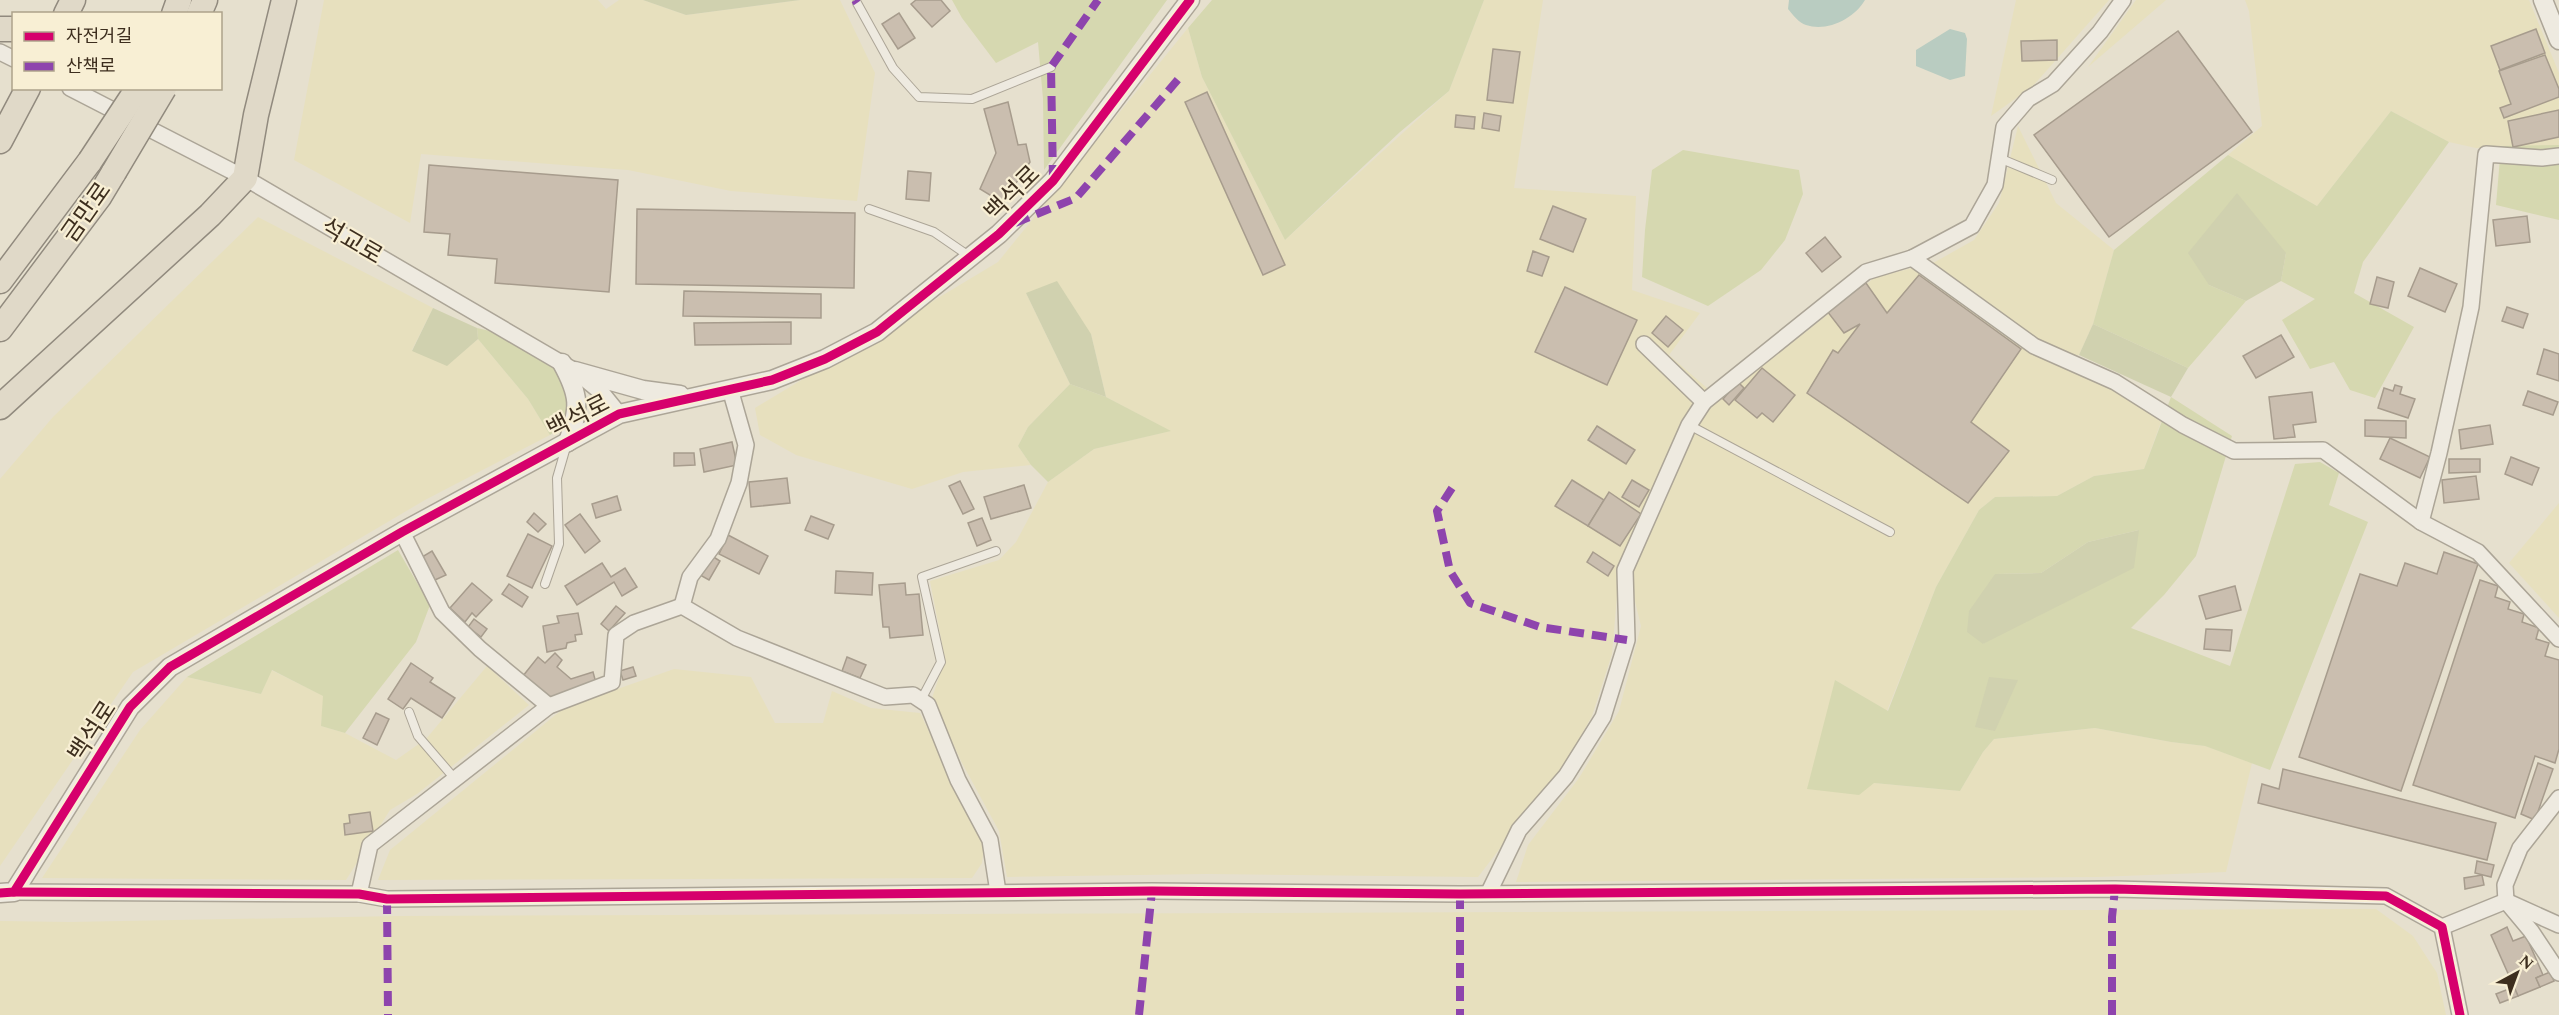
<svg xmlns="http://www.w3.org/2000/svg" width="2559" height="1015" font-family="Spectral,'Noto Sans KR',serif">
	<rect width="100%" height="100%" fill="#e6e0ce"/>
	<g fill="#e7e0be">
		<path d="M324 0H598L606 9 619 0H643L686 15 800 0H840L875 73 857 201 731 191 628 170 421 154 410 223 294 160Z"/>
		<path d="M1484 0H1543L1514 188 1636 196 1632 290 1700 313 1669 355 1707 388 1712 406 1874 278 1935 262 1974 240 1999 203 2018 126 2056 203 2114 250 2093 324 2079 355 2050 363 2117 388 2162 419 2144 469 2094 476 2057 496 1995 497 1979 510 1936 587 1887 711 1835 680 1874 783 1960 791 1983 752 1994 739 2095 728 2171 742 2205 746 2252 763 2226 872 2097 877 1516 882 1528 845 1579 778 1619 711 1641 626 1633 593 1618 585 1612 654 1592 716 1567 761 1478 877 1207 874 1007 877 999 831 961 761 932 698 945 659 930 581 999 560 1016 542 1048 482 1094 449 1170 431 1106 397 1091 334 1026 293 1070 384 1028 427 1018 446 1031 465 963 472 912 489 796 455 760 435 755 408 998 262 1188 28 1202 77 1285 240 1449 91Z"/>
		<path d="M2016 0H2109L2032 87 1991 116Z"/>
		<path d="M2136 0H2166L2088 67Z"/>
		<path d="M2245 0H2529L2559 73V146L2476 148 2449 142 2391 111 2317 206 2228 155 2262 126 2249 11Z"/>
		<path d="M258 217 433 308 412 350 447 365 478 339 528 399 550 435 425 500 133 672 0 866V479L53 417Z"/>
		<path d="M2559 503V618L2509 563Z"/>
		<path d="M487 666 529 705 417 794 390 810 346 880 42 878 140 730 187 677 261 694 271 670 324 696 321 726 345 733 396 760 426 739Z"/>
		<path d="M674 669 751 677 775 723H823L832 691 871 708 920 713 984 845 982 863 972 878 378 880 390 850 564 708Z"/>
		<path d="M2376 909 2413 936 2437 973 2446 1015H0V921L69 922 399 916Z"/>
	</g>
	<g fill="#d6d8b0" fill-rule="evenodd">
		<path d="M952 0H1167L1044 170 1043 99 1038 42 996 63 962 18Z"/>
		<path d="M1212 0H1484L1449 91 1400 132 1285 240 1202 77 1188 28Z"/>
		<path d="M2391 111 2449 142 2363 262 2354 293 2414 327 2375 398 2350 390 2334 362 2310 369 2282 320 2315 299 2281 281 2286 253 2209 285 2246 301 2188 368 2093 324 2114 250 2228 155 2317 206Z"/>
		<path d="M2559 145V220L2496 205 2501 146Z"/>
		<path d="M1683 150 1799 170 1803 194 1785 240 1761 270 1708 306 1642 277 1645 230 1652 170Z"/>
		<path d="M477 328 490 331 557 366C569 396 581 414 550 435L528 399 478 339Z"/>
		<path d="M1070 384 1106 397 1171 431 1094 449 1048 482 1031 465 1018 446 1028 427Z"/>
		<path d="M2171 397 2232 436 2196 556 2164 595 2131 628 2230 666 2295 464 2320 462 2339 473 2329 505 2368 522 2270 770 2205 746 2171 742 2095 728 1994 739 1983 752 1960 791 1874 783 1859 795 1807 789 1835 680 1888 711 1936 587 1979 510 1995 497 2057 496 2094 476 2144 469ZM2139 530 1983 644 1995 574 2041 573 2088 542Z"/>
		<path d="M398 550 430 605 416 642 345 733 321 726 323 696 272 670 261 694 187 677Z"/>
	</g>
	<g fill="#d0d1af">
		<path d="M643 0H800L686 15Z"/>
		<path d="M2237 193 2286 253 2281 281 2246 301 2209 285 2188 253Z"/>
		<path d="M1057 281 1091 334 1106 397 1070 384 1026 293Z"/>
		<path d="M433 308 477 328 478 339 447 366 412 351Z"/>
		<path d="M2093 324 2188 368 2171 397 2079 355Z"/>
		<path d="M2139 530 2134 568 1983 644 1967 632 1969 611 1995 574 2041 573 2088 542Z"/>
		<path d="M1989 677 2018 680 1995 731 1975 727Z"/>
	</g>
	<g fill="#b9ccc1">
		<path d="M1789 0H1865C1854 19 1827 32 1806 25 1799 23 1793 15 1788 9Z"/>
		<path d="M1950 29 1965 33 1967 39 1965 76 1950 80 1916 66V50Z"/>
	</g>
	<g fill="#cabeaf" stroke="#a79c8d" stroke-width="1.5">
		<path d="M916 0H941L950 11 932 27 911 4Z"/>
		<path d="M899 13 915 38 898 49 882 24Z"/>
		<path d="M2536 29 2545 53 2500 70 2491 46Z"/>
		<path d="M2178 31 2252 132 2109 237 2034 135Z"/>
		<path d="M2057 40V60L2022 61 2021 41Z"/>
		<path d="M1493 49 1520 52 1513 103 1487 100Z"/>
		<path d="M2545 55 2559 89V97L2504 118 2500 108 2511 104 2499 71Z"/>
		<path d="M1207 92 1285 265 1263 275 1185 102Z"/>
		<path d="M1008 102 1018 145 1026 144 1030 162 1003 203 980 189 996 153 984 109Z"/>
		<path d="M2559 110V137L2513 147 2508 121Z"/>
		<path d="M1484 113 1501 116 1499 131 1482 128Z"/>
		<path d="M1456 115 1475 117 1474 129 1455 127Z"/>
		<path d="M429 165 618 180 609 292 495 283 497 259 448 255 450 234 424 232Z"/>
		<path d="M908 171 931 173 929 201 906 199Z"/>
		<path d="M1553 206 1586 219 1573 252 1540 239Z"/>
		<path d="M637 209 855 213 854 288 636 284Z"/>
		<path d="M2527 216 2530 242 2496 246 2493 220Z"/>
		<path d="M1825 237 1841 257 1822 272 1806 253Z"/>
		<path d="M1533 251 1549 257 1542 276 1527 271Z"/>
		<path d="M2420 268 2457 284 2445 312 2408 296Z"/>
		<path d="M1919 275 2021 349 1971 422 2009 451 1968 503 1807 393 1833 350 1838 353 1860 324 1844 333 1827 311 1866 283 1887 313Z"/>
		<path d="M2377 277 2394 282 2388 308 2370 304Z"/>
		<path d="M1565 287 1637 320 1607 385 1535 352Z"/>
		<path d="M684 291 821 294V318L683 316Z"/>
		<path d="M2507 307 2528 314 2523 328 2502 321Z"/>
		<path d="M1666 316 1683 330 1668 347 1652 333Z"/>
		<path d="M791 322V344L695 345 694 323Z"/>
		<path d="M2281 335 2294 357 2256 378 2243 356Z"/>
		<path d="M2544 349 2559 354V381L2537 374Z"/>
		<path d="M1762 368 1795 395 1773 422 1762 413 1757 418 1735 400Z"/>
		<path d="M1738 382 1744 388 1729 405 1723 399Z"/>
		<path d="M2395 385 2402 387 2400 394 2415 399 2408 418 2378 408 2384 388 2393 391Z"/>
		<path d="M2528 391 2558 402 2553 415 2523 405Z"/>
		<path d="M2312 392 2316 422 2293 425 2295 437 2274 439 2269 397Z"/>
		<path d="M2365 420 2406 421V438L2365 436Z"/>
		<path d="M2490 425 2493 444 2461 449 2459 430Z"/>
		<path d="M1597 426 1635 450 1626 464 1588 440Z"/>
		<path d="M2390 438 2430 457 2420 478 2380 459Z"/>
		<path d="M732 442 737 465 704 472 700 449Z"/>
		<path d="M674 453H694L695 465 674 466Z"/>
		<path d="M2511 457 2539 468 2532 485 2505 474Z"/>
		<path d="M2449 459H2480V472L2449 473Z"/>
		<path d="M2476 476 2479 499 2444 503 2442 480Z"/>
		<path d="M787 478 790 503 751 507 749 482Z"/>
		<path d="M1572 480 1604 500 1588 526 1555 506Z"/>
		<path d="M1632 480 1649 490 1639 507 1622 497Z"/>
		<path d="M960 481 974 509 963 514 949 486Z"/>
		<path d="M1024 485 1031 508 991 519 984 497Z"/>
		<path d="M1609 492 1641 514 1620 546 1588 526Z"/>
		<path d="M617 496 621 510 596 518 592 504Z"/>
		<path d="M534 513 546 524 538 532 527 522Z"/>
		<path d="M580 514 600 541 585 553 565 525Z"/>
		<path d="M811 516 834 525 828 539 805 530Z"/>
		<path d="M982 518 991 540 977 546 968 523Z"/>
		<path d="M528 534 552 546 532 588 507 576Z"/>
		<path d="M728 535 768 556 759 574 719 554Z"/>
		<path d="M432 551 446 575 435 580 422 557Z"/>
		<path d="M1593 552 1614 566 1608 576 1587 562Z"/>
		<path d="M2444 552 2478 564 2401 791 2299 757 2360 574 2397 586 2405 563 2437 574Z"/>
		<path d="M712 556 720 561 709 580 700 575Z"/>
		<path d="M602 563 611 577 625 568 637 587 622 596 614 582 577 605 565 586Z"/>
		<path d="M836 571 873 573 872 595 835 593Z"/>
		<path d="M2480 580 2498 586 2495 597 2510 602 2508 609 2524 614 2522 622 2539 628 2536 639 2549 643 2545 656 2559 660V749L2555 763 2535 756 2515 818 2413 785Z"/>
		<path d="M472 583 492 600 476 617 472 613 465 622 450 608Z"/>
		<path d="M905 583 906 595 919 594 923 635 890 638 889 627H883L879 585Z"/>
		<path d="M509 584 528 597 522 607 502 594Z"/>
		<path d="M2235 586 2241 610 2206 619 2199 596Z"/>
		<path d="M616 606 625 613 609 631 601 624Z"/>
		<path d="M578 613 582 634 575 635 576 641 567 643 566 648 547 652 543 626 559 623 557 616Z"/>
		<path d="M474 619 487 629 481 637 468 627Z"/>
		<path d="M2206 629 2232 630 2230 651 2204 649Z"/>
		<path d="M555 653 562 660 557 667 571 679 593 672 596 683 550 700 523 676 538 657 545 663Z"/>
		<path d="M847 657 866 665 860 678 842 671Z"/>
		<path d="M411 663 433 678 430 682 455 698 442 718 411 698 403 709 388 699Z"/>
		<path d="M633 667 636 676 623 680 620 671Z"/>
		<path d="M376 713 389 719 377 745 363 738Z"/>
		<path d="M2538 763 2553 769 2535 820 2521 814Z"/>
		<path d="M2283 769 2496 823 2487 860 2258 803 2262 784 2279 789Z"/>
		<path d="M370 812 373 831 345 835 344 824 350 823 349 815Z"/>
		<path d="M2477 861 2494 865 2491 877 2475 873Z"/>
		<path d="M2482 875 2484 885 2465 889 2464 878Z"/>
		<path d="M2507 927 2513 941 2526 936 2543 975 2536 978 2540 987 2518 996 2491 935Z"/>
		<path d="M2550 972 2554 981 2540 987 2536 978Z"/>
		<path d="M2514 987 2518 996 2500 1003 2496 994Z"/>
	</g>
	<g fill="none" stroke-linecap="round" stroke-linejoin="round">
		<g stroke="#aca597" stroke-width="10">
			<g id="service">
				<path d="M857 3 893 68 919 97 972 99 1051 67"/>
				<path d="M1999 158 2052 180"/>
				<path d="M869 209 934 232 969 256"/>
				<path d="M1689 425 1890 532"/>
				<path d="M545 584 559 544 557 478 566 447"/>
				<path d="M921 700 941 662 922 577 996 551"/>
				<path d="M409 712 418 736 455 779"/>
			</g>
		</g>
		<g stroke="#aca597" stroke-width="18">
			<g id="minor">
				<path d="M0 52 14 59"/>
				<path d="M70 88 245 178 575 371 602 393 619 414"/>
				<path d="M2559 156 2542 158 2486 154 2471 307 2439 453 2421 522 2478 552 2559 639"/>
				<path d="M1912 258 2034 346 2115 382 2183 425 2234 451 2323 450 2421 522"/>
				<path d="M1644 344 1704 402"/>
				<path d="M730 389 746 445 739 483 718 539 690 577 682 606 737 638 885 697 913 695 928 705 958 780 990 840 998 892"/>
				<path d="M402 532 442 612 480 649 549 706"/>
				<path d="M2559 798 2520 848 2505 885 2506 901 2531 931 2559 973"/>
				<path d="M14 892 359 894 387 899 1152 891 1460 894 2115 889 2386 896 2442 927 2460 1015"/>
				<path d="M1489 892 1519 830 1566 776 1603 717 1627 640 1625 570 1689 425 1704 402 1866 272 1912 258 1972 226 1995 185 2004 127 2028 99 2053 84 2100 32 2123 0"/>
				<path d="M359 894 370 845 549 706 612 682 616 635 634 623 682 606"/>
				<path d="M2442 927 2506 901 2559 925"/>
			</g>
		</g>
		<g stroke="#aca597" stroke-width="21">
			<g id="tertiary">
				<path d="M2543 0 2559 40"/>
				<path d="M562 363C580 396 580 407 568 442"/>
				<path d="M575 371 643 390 680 395"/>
				<path d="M0 893 14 892 130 707 170 667 402 532 619 414 772 380 825 359 877 332 999 234 1053 181 1190 0"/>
			</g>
		</g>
		<g stroke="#918a7e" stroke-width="27">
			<g id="trunk">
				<path d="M66 14 73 0"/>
				<path d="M174 14 179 0"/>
				<path d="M199 14 205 0"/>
				<path d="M0 29H14"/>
				<path d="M0 141 28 88"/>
				<path d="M0 281 90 161"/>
				<path d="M0 329 99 197 114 172"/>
				<path d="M0 407 210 215 245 178 256 115 284 0"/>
			</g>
		</g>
		<use href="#service" stroke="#eeeae0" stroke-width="8"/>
		<use href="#minor" stroke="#eeeae0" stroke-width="15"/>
		<use href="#tertiary" stroke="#eeeae0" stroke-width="18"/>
		<use href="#trunk" stroke="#e0d9c8" stroke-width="24"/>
		<g stroke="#918a7e" stroke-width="27" stroke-linecap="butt">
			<g id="trunk-bridge">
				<path d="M90 161 138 88"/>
				<path d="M114 172 164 88"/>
			</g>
		</g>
		<use href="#trunk-bridge" stroke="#e0d9c8" stroke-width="24"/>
		<g stroke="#8e44ad" stroke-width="8" stroke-dasharray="15 8" stroke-linecap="butt">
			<path d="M855 0 857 3"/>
			<path d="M1053 180 1051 67 1098 0"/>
			<path d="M1015 223 1076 198 1181 76"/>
			<path d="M1452 488 1437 511 1450 571 1470 603 1540 627 1627 640"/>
			<path d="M1460 894V1015"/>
			<path d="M387 899 388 1015"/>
			<path d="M1139 1015 1152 891"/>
			<path d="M2112 1015V917L2115 889"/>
		</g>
		<g stroke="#f8efd4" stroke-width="13">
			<g id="cycleway">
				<path d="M14 892 359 894 387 899 1152 891 1460 894 2115 889 2386 896 2442 927 2460 1015"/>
				<path d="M0 893 14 892 130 707 170 667 402 532 619 414 772 380 825 359 877 332 999 234 1053 181 1190 0"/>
			</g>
		</g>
		<use href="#cycleway" stroke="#d6006c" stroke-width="9"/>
	</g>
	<g text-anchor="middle" stroke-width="4.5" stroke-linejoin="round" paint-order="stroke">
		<g font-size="24" fill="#3d2e1e" stroke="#f8efd4">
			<text transform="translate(1012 193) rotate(-45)" y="8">백석로</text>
			<text transform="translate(86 212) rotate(-55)" y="8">금만로</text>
			<text transform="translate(352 241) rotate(30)" y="8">석교로</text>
			<text transform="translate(578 416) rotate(-27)" y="8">백석로</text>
			<text transform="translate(92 731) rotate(-57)" y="8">백석로</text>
		</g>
	</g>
	<rect x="12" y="12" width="210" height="78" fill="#f8efd4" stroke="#ada28b" stroke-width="1.5"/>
	<rect x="24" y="32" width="30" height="9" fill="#d6006c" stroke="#ada28b" stroke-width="1.5"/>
	<text x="66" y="42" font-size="18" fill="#3d2e1e">자전거길</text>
	<rect x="24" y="62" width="30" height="9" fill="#8e44ad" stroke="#ada28b" stroke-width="1.5"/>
	<text x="66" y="72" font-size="18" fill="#3d2e1e">산책로</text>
	<g transform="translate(2517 973) rotate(41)" stroke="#f8efd4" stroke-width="4.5" paint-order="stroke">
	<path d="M0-4.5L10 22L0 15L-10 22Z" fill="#3d2e1e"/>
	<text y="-9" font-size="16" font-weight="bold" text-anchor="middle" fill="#3d2e1e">N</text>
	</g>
</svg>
